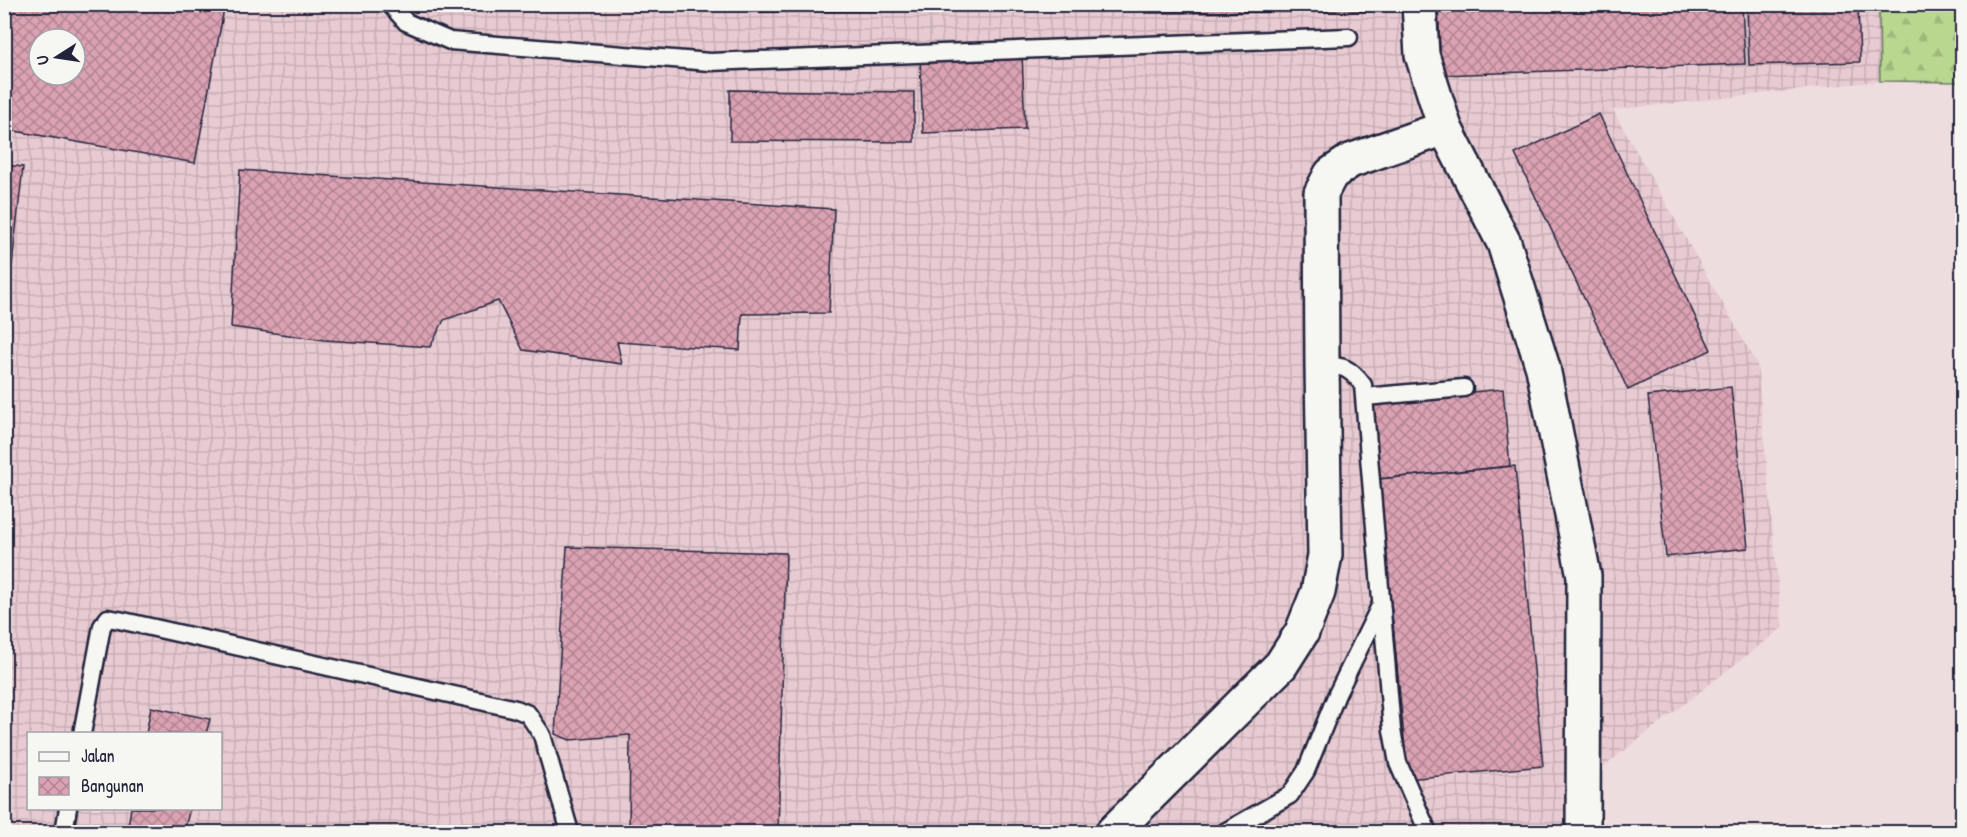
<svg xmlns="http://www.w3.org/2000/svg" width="1967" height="837" font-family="'Patrick Hand',sans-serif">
	<defs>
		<pattern id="industrial-grid" width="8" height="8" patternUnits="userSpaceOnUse" patternTransform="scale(1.5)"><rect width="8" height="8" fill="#e8cbd2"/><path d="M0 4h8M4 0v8" fill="none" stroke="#c7aeb5"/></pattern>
		<pattern id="forest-firs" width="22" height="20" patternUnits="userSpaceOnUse" patternTransform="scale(1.5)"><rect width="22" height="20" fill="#bad78f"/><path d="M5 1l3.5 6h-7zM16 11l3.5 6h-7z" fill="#a0b87c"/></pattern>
		<pattern id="building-cross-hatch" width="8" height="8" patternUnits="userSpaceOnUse" patternTransform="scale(1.5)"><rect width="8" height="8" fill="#dba2b3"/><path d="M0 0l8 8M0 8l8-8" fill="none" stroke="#b18493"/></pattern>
	</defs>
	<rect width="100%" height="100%" fill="#eedddf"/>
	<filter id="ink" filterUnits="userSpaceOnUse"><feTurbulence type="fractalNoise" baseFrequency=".0167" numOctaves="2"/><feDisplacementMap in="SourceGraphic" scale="12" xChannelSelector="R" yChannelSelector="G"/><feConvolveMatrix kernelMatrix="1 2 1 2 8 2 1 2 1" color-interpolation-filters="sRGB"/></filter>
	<g filter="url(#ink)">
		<path fill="url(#industrial-grid)" fill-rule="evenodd" d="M5 5H1879L1880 81 1613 110 1757 364 1782 628 1589 778 1585 832H5ZM39 39H75V75H39ZM28 734H220V808H28Z"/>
		<path fill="url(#forest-firs)" stroke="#6e7c65" stroke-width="1.5" d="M1879 5H1962V82L1880 81Z"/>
		<g fill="url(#building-cross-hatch)" stroke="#22223b" stroke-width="1.5" fill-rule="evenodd">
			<path d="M4 4H225L195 163 4 129ZM39 39H75V75H39Z"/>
			<path d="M760 4H1028V9L760 12Z"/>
			<path d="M1145 4H1405V11L1145 13Z"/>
			<path d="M1438 4H1742L1745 64 1441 75Z"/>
			<path d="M1747 4H1858L1860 62 1749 65Z"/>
			<path d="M1022 52 1025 129 923 133 920 56Z"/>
			<path d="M730 90 914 92V142L730 141Z"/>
			<path d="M1599 114 1711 350 1628 390 1515 154Z"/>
			<path d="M4 165 23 167 12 265 4 264Z"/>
			<path d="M240 170 834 209 829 313 742 314 740 350 617 342 622 364 523 350 498 301 444 320 430 347 324 340 231 327Z"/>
			<path d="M1731 387 1748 548 1666 557 1648 396Z"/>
			<path d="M1503 389 1510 466 1379 479 1372 402Z"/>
			<path d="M1515 466 1543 766 1408 779 1379 479Z"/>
			<path d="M567 547 786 553 778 832H629L630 735 570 740 555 734Z"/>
			<path d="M151 707 210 719 206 734H146Z"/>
			<path d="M131 808H190L184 832H127Z"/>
		</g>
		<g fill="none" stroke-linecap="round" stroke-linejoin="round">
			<g stroke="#22223b" stroke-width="21">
				<g id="lane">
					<path d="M390 4 406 22 450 41 710 62 1349 37"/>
					<path d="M1322 366C1343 365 1350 368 1363 385L1392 730 1398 763 1428 832"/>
					<path d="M1365 397 1464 388"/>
					<path d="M82 734 102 626 108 618 119 620 516 709 528 714 542 735 570 832"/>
					<path d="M64 832 68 808"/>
					<path d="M1225 832 1290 795 1306 771 1337 694 1381 604"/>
				</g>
			</g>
			<g stroke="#22223b" stroke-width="38">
				<g id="street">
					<path d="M1445 128 1504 243 1543 368 1584 576 1583 832"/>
					<path d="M1113 832 1281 665 1302 632 1318 592 1325 555 1322 366 1321 193 1331 174 1350 161 1445 128 1422 55 1419 4"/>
				</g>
			</g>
			<use href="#lane" stroke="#f6f6f2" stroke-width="16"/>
			<use href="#street" stroke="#f6f6f2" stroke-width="33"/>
		</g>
	</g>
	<rect width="1967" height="837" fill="none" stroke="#f6f6f2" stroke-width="24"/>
	<rect x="12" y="12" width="1943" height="813" fill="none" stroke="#22223b" stroke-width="2" filter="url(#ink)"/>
	<rect x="27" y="732" width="195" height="78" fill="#f6f6f2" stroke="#a1a1a9" stroke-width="1.5"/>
	<rect x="39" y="752" width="30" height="9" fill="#f6f6f2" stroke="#a1a1a9" stroke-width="1.5"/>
	<text x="81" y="762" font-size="18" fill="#22223b">Jalan</text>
	<rect x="39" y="777" width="30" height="18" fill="url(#building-cross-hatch)" stroke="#a1a1a9" stroke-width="1.5"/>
	<text x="81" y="792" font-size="18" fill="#22223b">Bangunan</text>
	<g transform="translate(57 57) rotate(258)"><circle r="28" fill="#f6f6f2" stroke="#a1a1a9" stroke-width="1.5"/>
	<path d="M0-4.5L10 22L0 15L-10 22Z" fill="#22223b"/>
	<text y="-9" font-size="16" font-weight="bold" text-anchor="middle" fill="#22223b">U</text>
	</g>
</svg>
